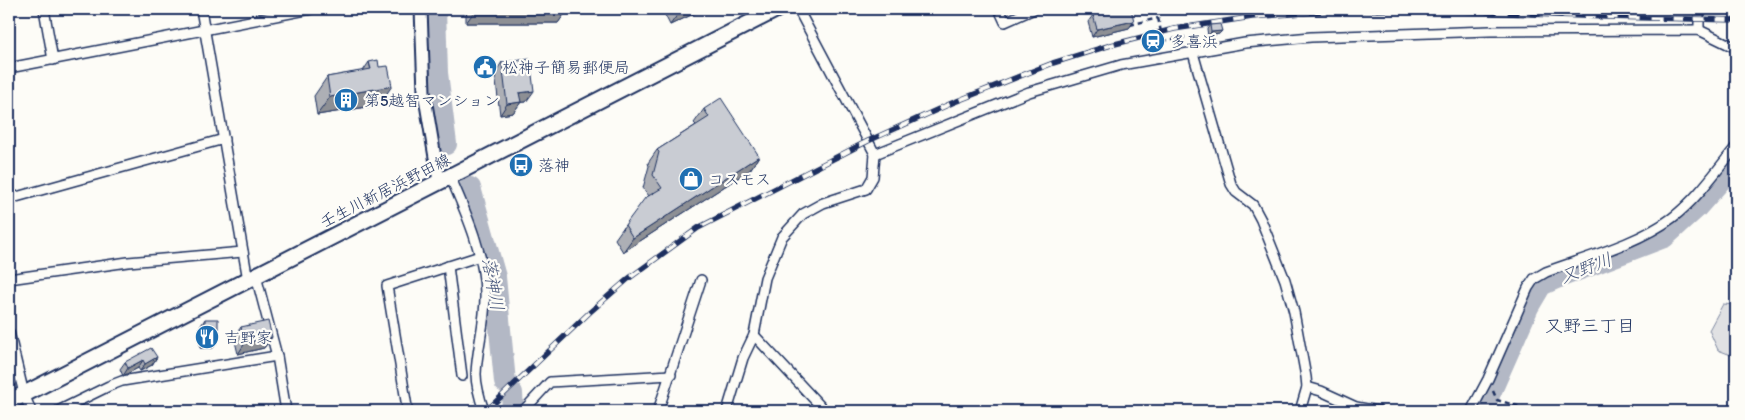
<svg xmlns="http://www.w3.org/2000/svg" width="1745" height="420" font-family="Itim,'Klee One',sans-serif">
	<rect width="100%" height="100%" fill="#fdfcf7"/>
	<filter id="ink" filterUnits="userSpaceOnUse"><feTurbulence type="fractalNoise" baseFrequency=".02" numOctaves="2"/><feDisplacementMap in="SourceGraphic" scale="10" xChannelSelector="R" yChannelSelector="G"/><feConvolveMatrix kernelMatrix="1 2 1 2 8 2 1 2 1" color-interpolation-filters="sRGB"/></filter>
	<g filter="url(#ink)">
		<path fill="#e0e1e3" stroke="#7e88a0" d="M1723 304 1736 305V357L1718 350 1709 330Z"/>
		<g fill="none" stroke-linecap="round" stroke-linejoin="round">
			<g stroke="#b3b8c5" stroke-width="22">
				<path d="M435 9 437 73 446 144"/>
				<path d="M470 188 495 277 505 382"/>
				<path d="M512 393 513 411"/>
				<path d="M1482 411 1528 307 1541 285 1554 279 1664 237 1697 207 1736 163"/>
			</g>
			<g stroke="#1b2f5e" stroke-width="12">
				<g id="minor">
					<path d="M44 9 53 60"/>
					<path d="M201 9 248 280"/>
					<path d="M798 9 875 154 1029 92 1121 65 1245 43 1311 37 1490 31 1699 30 1736 48"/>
					<path d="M999 9 1005 22 1034 9"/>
					<path d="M1699 30V9"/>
					<path d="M1193 53 1231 184 1236 192 1253 205 1261 220 1285 280 1294 312 1306 377 1307 387 1300 411"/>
					<path d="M9 68 311 9"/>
					<path d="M450 176C466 213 484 252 485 293 486 321 477 347 476 374 476 386 480 399 484 411"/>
					<path d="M9 199 224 139"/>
					<path d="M448 266 462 376"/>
					<path d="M256 276 277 356 286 411"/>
					<path d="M9 279 128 262 243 252"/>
					<path d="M9 332 24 394 31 411"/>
					<path d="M754 335 825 411"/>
					<path d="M1307 387 1321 391 1356 407 1378 411"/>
					<path d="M407 407 387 286 480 256"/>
					<path d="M58 411 109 386 122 381 277 356"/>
					<path d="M523 411 550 382 671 375"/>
					<path d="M658 411 701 280"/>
					<path d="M727 411 743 358 754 335 765 278 782 237 803 214 823 203 866 189 873 177 875 154"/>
					<path d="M1471 411 1488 379 1528 288 1534 279 1546 272C1587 257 1637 244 1672 218 1697 199 1716 171 1736 147"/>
				</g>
			</g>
			<g stroke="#1b2f5e" stroke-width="15">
				<path id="tertiary" d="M421 9 424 92 439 181"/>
			</g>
			<g stroke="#1b2f5e" stroke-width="19">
				<path id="primary" d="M9 402 777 9"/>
			</g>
			<g stroke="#1b2f5e" stroke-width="2.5" stroke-dasharray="5 4" stroke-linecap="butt">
				<path d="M1130 25 1158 18"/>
				<path d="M1163 41 1185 37"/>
				<path d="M1493 391 1497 400 1534 411"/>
			</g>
			<use href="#minor" stroke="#fdfcf7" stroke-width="9"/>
			<use href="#tertiary" stroke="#fdfcf7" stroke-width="11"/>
			<use href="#primary" stroke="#fdfcf7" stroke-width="15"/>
			<g stroke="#1b2f5e" stroke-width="5.5">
				<path id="rail" d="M486 411 590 312 628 279 698 228 868 141 952 103 1053 63 1111 45 1174 29 1252 17 1331 11 1411 9 1606 17 1736 20"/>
			</g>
			<use href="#rail" stroke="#fdfcf7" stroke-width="4" stroke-dasharray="11" stroke-linecap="butt"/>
			<path stroke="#1b2f5e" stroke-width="2.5" stroke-dasharray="5 4" stroke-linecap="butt" d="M1158 18 1163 41"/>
		</g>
		<g fill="#adafb5" stroke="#1b2f5e">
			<path d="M466 9H568L558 23H466Z"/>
			<path d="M662 9H704L670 25Z"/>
			<path d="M1099 10 1134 21 1129 28 1092 37 1088 22 1093 15 1095 14Z"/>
			<path d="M1210 25 1222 31 1219 34 1208 36 1207 29Z"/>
			<path d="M369 62 379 105 317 115 314 96 327 77 363 71Z"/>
			<path d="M502 62 526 102H521L513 113 500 115 495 73Z"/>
			<path d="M704 109 759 156 750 170 623 252 615 239 625 225 649 196 643 188 649 166 648 163 657 150 696 125 694 123Z"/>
			<path d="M205 319 218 340 213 348H200V327Z"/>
			<path d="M241 327 272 337 264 348 238 354 234 337Z"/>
			<path d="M157 357 152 365 140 371 138 368 123 376 120 369 125 362Z"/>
		</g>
		<g fill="#8d8f94" stroke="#1b2f5e">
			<path d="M476 9H568L558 23H466Z"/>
			<path d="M689 9H704L670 25 678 14Z"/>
			<path d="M1134 21 1129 28 1092 37 1097 29Z"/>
			<path d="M1222 31 1219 34 1208 36 1211 32Z"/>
			<path d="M392 86 379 105 317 115 330 97Z"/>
			<path d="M534 91 526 102 512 103 519 93Z"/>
			<path d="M521 102 513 113 500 115 507 104Z"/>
			<path d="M759 156 750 170 623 252 633 238Z"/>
			<path d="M272 337 264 348 238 354 245 343Z"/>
			<path d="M218 340 213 348H200L205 341Z"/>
			<path d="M157 357 152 365 140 371 145 364Z"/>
			<path d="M143 360 138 368 123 376 128 368Z"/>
		</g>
		<g fill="#c9ccd3" stroke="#1b2f5e">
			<path d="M675 9H689L678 14Z"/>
			<path d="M1103 9H1131L1134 21 1097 29 1093 15 1099 13V10Z"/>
			<path d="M1220 24 1222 31 1211 32 1210 25Z"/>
			<path d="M530 59 534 91 519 93 521 102 507 104 502 62Z"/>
			<path d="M378 60 379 67 388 66 392 86 330 97 327 77 371 69 369 62Z"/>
			<path d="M721 98 759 156 633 238 625 225 645 198 662 188 653 175 659 152 657 150 709 117 704 109Z"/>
			<path d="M205 319H218V340L205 341Z"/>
			<path d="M268 321 272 337 245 343 241 327Z"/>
			<path d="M151 348 157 357 145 364 143 360 128 368 125 362Z"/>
		</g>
	</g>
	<defs>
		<g id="station-disc" transform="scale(1.25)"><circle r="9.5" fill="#1f6fb2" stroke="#fdfcf7"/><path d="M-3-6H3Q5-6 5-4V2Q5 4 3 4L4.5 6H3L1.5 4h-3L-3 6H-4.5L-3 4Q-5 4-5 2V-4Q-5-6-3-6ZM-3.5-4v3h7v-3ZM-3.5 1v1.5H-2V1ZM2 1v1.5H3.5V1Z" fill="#fff"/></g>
		<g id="civic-disc" transform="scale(1.25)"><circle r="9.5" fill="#1f6fb2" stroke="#fdfcf7"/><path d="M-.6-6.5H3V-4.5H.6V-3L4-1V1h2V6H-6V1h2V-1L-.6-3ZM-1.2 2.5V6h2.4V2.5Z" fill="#fff"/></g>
		<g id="building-disc" transform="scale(1.25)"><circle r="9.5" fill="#1f6fb2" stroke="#fdfcf7"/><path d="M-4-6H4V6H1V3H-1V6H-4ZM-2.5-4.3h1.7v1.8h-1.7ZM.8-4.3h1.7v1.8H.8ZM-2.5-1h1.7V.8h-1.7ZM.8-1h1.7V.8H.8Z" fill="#fff"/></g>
		<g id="bus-disc" transform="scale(1.25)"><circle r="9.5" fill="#1f6fb2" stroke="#fdfcf7"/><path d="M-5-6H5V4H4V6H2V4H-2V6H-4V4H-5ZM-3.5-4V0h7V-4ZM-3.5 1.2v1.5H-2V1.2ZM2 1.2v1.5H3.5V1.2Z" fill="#fff"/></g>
		<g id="shop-disc" transform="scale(1.25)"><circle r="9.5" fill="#1f6fb2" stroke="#fdfcf7"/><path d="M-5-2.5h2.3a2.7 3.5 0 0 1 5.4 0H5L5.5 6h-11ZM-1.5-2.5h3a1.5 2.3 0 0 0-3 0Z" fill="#fff"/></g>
		<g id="restaurant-disc" transform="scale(1.25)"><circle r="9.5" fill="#1f6fb2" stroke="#fdfcf7"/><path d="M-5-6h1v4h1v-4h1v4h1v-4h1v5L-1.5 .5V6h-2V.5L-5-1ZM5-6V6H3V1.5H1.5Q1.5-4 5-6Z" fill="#fff"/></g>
	</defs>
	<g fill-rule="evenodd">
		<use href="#station-disc" x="1153" y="41"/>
		<use href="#civic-disc" x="485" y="67"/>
		<use href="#building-disc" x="346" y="100"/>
		<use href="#bus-disc" x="521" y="165"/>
		<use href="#shop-disc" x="691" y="179"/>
		<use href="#restaurant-disc" x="207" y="337"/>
	</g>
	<g text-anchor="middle" stroke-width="4.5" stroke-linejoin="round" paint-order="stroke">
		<g font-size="16" fill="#1b2f5e" stroke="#fdfcf7" text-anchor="start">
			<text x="1170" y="47">多喜浜</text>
			<text x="502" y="73">松神子簡易郵便局</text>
			<text x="364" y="106">第5越智マンション</text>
			<text x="538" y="171">落神</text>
			<text x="708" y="185">コスモス</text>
			<text x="224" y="343">吉野家</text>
		</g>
		<g font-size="16" fill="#1b2f5e" stroke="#fdfcf7">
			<text transform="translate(385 190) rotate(-27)" y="6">壬生川新居浜野田線</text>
		</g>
		<g font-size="18" font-style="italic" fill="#49587d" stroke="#fdfcf7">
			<text transform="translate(1586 268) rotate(-21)" y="6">又野川</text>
			<text transform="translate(493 284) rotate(80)" y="6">落神川</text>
		</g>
		<g font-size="18" fill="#1b2f5e" stroke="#fdfcf7">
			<text x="1590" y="332">又野三丁目</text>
		</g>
	</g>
	<rect width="1745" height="420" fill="none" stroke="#fdfcf7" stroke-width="30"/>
	<rect x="15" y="15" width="1715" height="390" fill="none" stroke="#1b2f5e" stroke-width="2" filter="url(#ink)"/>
</svg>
